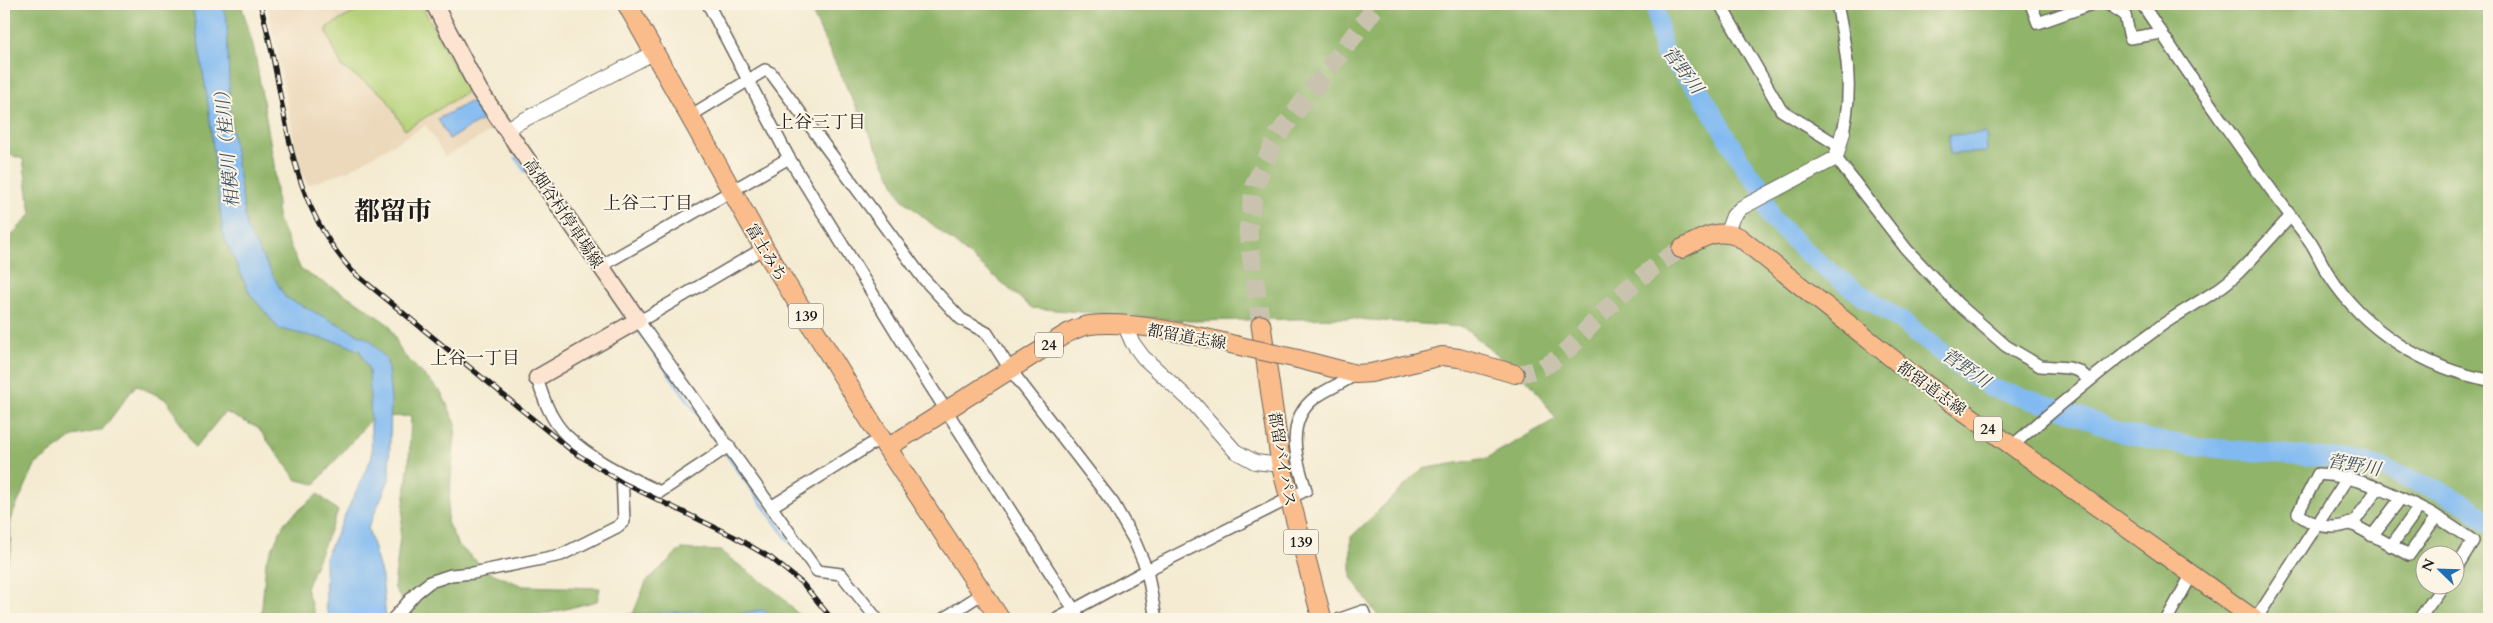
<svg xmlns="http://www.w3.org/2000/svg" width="2493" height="623" font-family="Cardo,'Noto Serif JP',serif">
	<rect width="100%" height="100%" fill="#fcf5e5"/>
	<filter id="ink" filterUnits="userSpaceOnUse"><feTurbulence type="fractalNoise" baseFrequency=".02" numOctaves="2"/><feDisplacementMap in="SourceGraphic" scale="10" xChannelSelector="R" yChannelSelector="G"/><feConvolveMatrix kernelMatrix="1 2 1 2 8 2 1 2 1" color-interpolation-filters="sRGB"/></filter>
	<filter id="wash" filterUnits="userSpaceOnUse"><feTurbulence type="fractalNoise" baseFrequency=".0096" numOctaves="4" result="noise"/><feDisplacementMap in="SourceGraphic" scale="20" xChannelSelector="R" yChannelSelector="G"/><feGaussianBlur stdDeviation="1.12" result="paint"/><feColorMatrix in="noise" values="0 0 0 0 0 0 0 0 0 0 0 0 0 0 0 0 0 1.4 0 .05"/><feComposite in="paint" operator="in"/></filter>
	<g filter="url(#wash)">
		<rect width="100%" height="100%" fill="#f4ebd2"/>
		<path fill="#ecd8ba" d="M266 4H425L494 127 491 131 445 157 426 125 349 170 308 185 299 165 270 16Z"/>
		<path fill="#b5d279" stroke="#68774a" d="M370 4H421L468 91 405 130 385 96 342 67 327 33V27Z"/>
		<g fill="#90b469" stroke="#566842" fill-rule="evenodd">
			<path d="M4 4H241L254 49 274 164 278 219 301 270 356 301 389 325 402 353 441 392 456 424 447 522 458 545 489 572 523 586 600 588 597 601 526 619H413L394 587 409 462 411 416 373 417 315 484 297 480 258 428 225 412 195 448 167 400 136 385 102 430 74 436 35 465 10 520 11 551 4 573V244L31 214 23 159 4 153Z"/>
			<path d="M808 4H2489V619H1380L1351 577V537L1422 469 1487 458 1556 419 1532 385 1463 327 1344 318 1190 321 1032 308 902 199 847 88ZM2426 556H2456V586H2426Z"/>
			<path d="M318 494 338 511 306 588 316 619H261L266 561 285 522Z"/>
			<path d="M681 549 720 551 781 596 802 619H631L646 582Z"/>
		</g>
		<g fill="#81baf1" stroke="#4e6b86">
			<path d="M192 4H221L227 19 230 118 247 229 285 297 370 340 387 360 391 400 389 480 368 528 382 577 386 619H330L326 608 325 558 372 457 369 370 360 351 342 343 279 329 250 294 223 235 208 104Z"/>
			<path d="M473 100 484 119 449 139 438 119Z"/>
			<path d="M1986 133 1987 152 1950 154 1949 135Z"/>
			<path d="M762 610 777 619H595L615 615 696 611 720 616Z"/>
		</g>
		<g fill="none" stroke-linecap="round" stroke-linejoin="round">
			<g stroke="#81baf1" stroke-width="3">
				<path d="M516 158 525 171"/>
				<path d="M532 181 551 209"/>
				<path d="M637 329 720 445"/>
				<path d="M727 455 790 543"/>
			</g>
			<path stroke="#81baf1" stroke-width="19" d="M1655 4 1663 51 1701 93 1746 170 1760 186 1771 218 1810 256 1850 287 1903 322 1958 366 1991 388 2064 410 2122 433 2159 441 2200 447 2330 458 2370 464 2441 491 2470 507 2489 524"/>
		</g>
	</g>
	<g filter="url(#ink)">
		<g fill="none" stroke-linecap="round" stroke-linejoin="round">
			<path stroke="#c9c2ae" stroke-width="18" stroke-dasharray="18 9" stroke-linecap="butt" d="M1515 374C1560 370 1576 339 1606 309 1628 286 1654 266 1681 249"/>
			<path stroke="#c9c2ae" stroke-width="19" stroke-dasharray="19 9" stroke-linecap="butt" d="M1261 325 1248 232 1255 184 1278 135 1378 4"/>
			<g stroke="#68645c" stroke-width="14">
				<g id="minor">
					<path d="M708 4 789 158 908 351 1080 619"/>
					<path d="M1720 4 1781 110 1839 146"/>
					<path d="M1837 4C1846 48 1854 88 1843 132"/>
					<path d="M2031 4 2038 23 2092 4"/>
					<path d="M2108 4 2125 15 2130 38 2162 33"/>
					<path d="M2142 4C2195 83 2248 161 2306 236 2316 248 2320 262 2329 275 2364 330 2426 369 2489 380"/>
					<path d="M690 116 765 70 771 73 922 277 961 319 987 333 1010 369 1113 503 1134 540 1147 570 1156 619"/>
					<path d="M1836 158 1907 250 1958 304 2006 346 2040 366 2069 368 2079 371 2089 380"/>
					<path d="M764 248 647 317 638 320 817 571 841 574 877 619"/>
					<path d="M601 266 789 158"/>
					<path d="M537 378C543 398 551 421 567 436 592 461 629 477 660 492L729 446"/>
					<path d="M2012 446C2058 406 2104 367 2154 331 2181 310 2213 297 2238 273 2256 255 2273 235 2290 217"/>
					<path d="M771 507 881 438"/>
					<path d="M2436 517 2409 555 2350 523C2334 531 2311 526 2298 513L2318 474C2360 476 2394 494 2431 513 2445 522 2459 531 2473 541L2456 568"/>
					<path d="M2352 525 2379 487"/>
					<path d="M2372 536 2401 498"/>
					<path d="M2391 546 2419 507"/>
					<path d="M393 619 416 593 430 582 451 575 473 573 561 555 617 527 624 521 622 474"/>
					<path d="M943 619 983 593"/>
					<path d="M1057 619 1147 570 1306 490C1296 460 1284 420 1316 397 1329 388 1343 383 1356 374"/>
					<path d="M1340 619 1363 611 1366 619"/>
					<path d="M2167 619 2192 574"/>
					<path d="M2256 619 2348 477"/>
					<path d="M2419 619 2443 586"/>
				</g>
			</g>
			<g stroke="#68645c" stroke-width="16">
				<g id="tertiary">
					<path d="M508 128 653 53"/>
					<path d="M1727 232 1733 216 1741 208 1836 158 1843 132"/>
					<path d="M1125 326 1132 342 1143 357 1195 405 1235 451 1255 462 1281 465"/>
				</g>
			</g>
			<g stroke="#68645c" stroke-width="19">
				<path id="secondary" d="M434 4 479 90 638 320 537 378"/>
			</g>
			<g stroke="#68645c" stroke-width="20">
				<g id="primary">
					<path d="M1681 249C1702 238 1716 228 1739 237L1917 378 2254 619"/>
					<path d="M1298 359 1356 374 1371 373 1442 356 1459 358 1515 374"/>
					<path d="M887 448 1049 345C1061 337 1075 327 1090 325 1131 320 1195 335 1235 345"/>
				</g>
			</g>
			<g stroke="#68645c" stroke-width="21">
				<g id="trunk">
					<path d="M627 4 764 248 887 448 1000 619"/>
					<path d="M1261 325 1281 465 1322 619"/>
				</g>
			</g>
			<use href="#minor" stroke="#fff" stroke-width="11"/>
			<use href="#tertiary" stroke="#fff" stroke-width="14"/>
			<use href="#secondary" stroke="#fde4d1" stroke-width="16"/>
			<use href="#primary" stroke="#fabc8b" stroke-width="18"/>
			<use href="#trunk" stroke="#fabc8b" stroke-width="19"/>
			<g stroke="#1c1c1c" stroke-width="5">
				<path id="rail" d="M260 4C289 101 280 189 352 271L572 451 623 483 733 536 771 558 803 584 832 619"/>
			</g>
			<use href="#rail" stroke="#fcf5e5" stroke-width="3" stroke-dasharray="9" stroke-linecap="butt"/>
			<g stroke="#68645c" stroke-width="20" stroke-linecap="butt">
				<path id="primary-bridge" d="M1235 345 1298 359"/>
			</g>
			<use href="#primary-bridge" stroke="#fabc8b" stroke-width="18"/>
		</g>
	</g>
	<g text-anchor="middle" stroke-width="4" stroke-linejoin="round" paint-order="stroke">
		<g fill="#fcf5e5" stroke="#5f5d58" stroke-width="1">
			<rect x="788.5" y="303.5" width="35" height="25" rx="4"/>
			<rect x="1035" y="332.5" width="28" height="25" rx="4"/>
			<rect x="1974" y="416.5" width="28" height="25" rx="4"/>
			<rect x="1283.5" y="529.5" width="35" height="25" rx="4"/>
		</g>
		<g font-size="15" font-weight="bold" fill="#1c1c1c">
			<text x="806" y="321">139</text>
			<text x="1049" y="350">24</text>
			<text x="1988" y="434">24</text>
			<text x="1301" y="547">139</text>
		</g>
		<g font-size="16" fill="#1c1c1c" stroke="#fcf5e5">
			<text transform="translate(564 213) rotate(56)" y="6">高畑谷村停車場線</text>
			<text transform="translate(767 252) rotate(59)" y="6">富士みち</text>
			<text transform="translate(1187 336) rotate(10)" y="6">都留道志線</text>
			<text transform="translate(1932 388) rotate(36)" y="6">都留道志線</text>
			<text transform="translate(1283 459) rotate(80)" y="6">都留バイパス</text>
		</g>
		<g font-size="18" font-style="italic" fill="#3f5367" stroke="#fcf5e5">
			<text transform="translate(1683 70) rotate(53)" y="6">菅野川</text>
			<text transform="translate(227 145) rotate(-95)" y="6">相模川（桂川）</text>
			<text transform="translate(1966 368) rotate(35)" y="6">菅野川</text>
			<text transform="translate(2354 465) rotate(10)" y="6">菅野川</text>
		</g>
		<g font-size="18" fill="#1c1c1c" stroke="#fcf5e5">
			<text x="821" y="128">上谷三丁目</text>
			<text x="648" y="209">上谷二丁目</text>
			<text x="475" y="364">上谷一丁目</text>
		</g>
		<g font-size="26" font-weight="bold" fill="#1c1c1c" stroke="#fcf5e5">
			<text x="393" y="220">都留市</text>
		</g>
	</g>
	<rect width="2493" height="623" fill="none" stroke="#fcf5e5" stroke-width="20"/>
	<g transform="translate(2440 570) rotate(293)"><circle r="24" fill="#fcf5e5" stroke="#a29e95"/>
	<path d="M0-4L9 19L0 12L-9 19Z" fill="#1f6fb2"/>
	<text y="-8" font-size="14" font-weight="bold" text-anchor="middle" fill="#1c1c1c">N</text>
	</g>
</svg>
